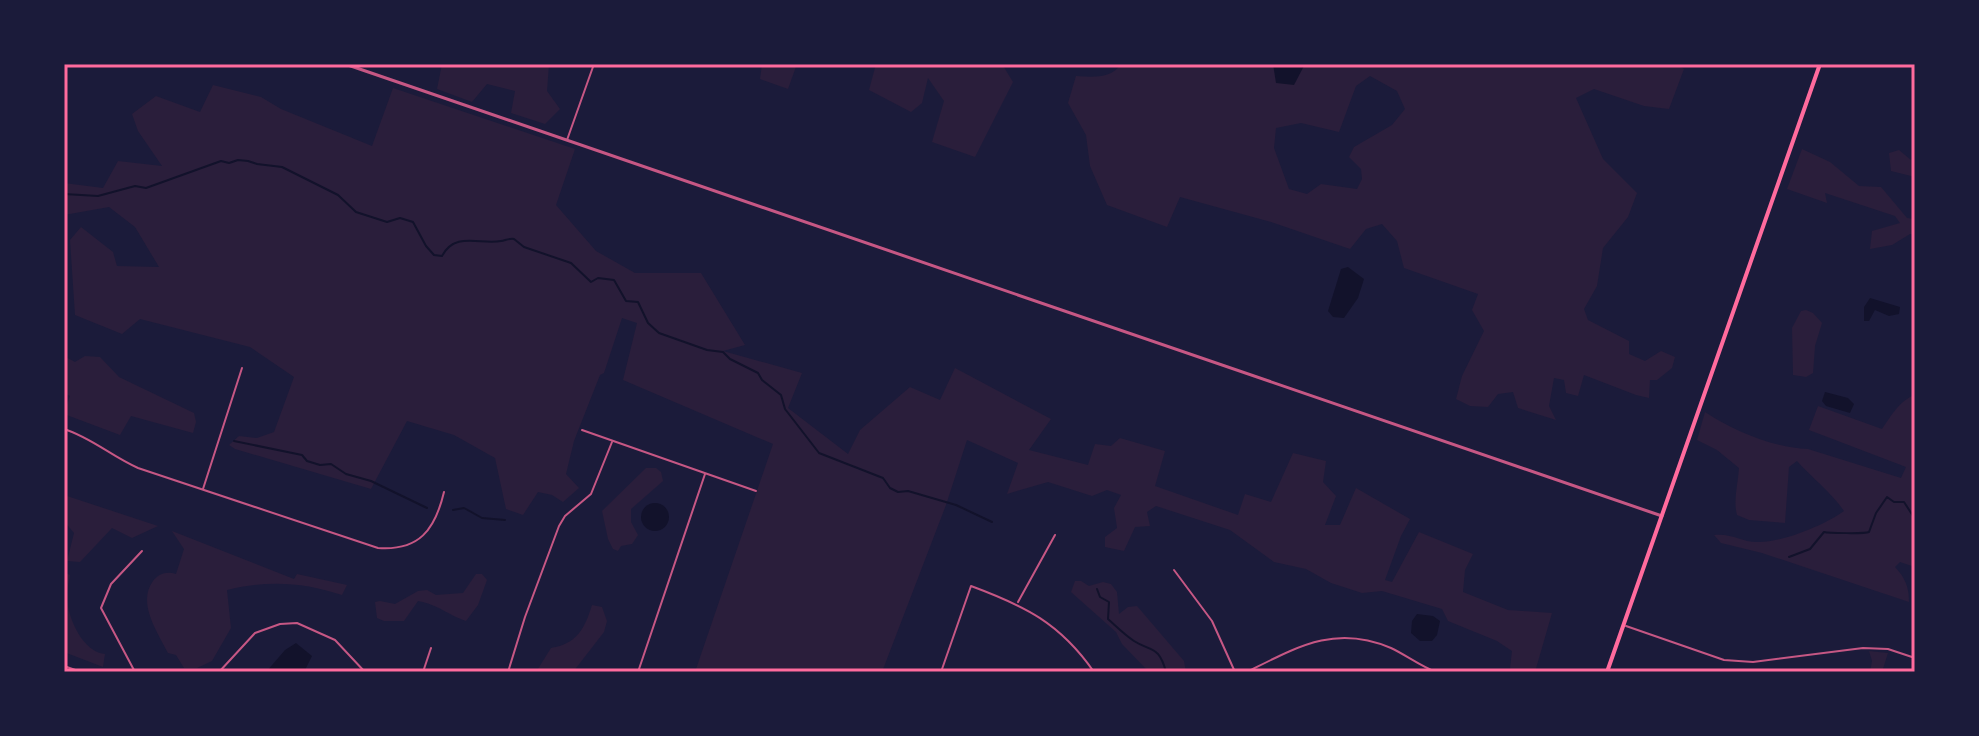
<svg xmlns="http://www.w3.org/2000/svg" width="1979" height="736" font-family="'Noto Sans',sans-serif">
	<rect width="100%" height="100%" fill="#1b1b3a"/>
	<g fill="#2a1e3b" fill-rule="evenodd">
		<path d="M442 64H549L547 91 560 109 545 124 511 113 515 91 487 84 472 102 437 89Z"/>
		<path d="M762 64H797L788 89 760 79Z"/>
		<path d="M876 64H1002L1013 82 975 157 932 142 944 101 928 78 922 103 911 112 869 90Z"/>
		<path d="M1121 64H1675L1684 69 1669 109 1644 106 1594 89 1576 98 1603 159 1637 193 1628 217 1603 248 1597 286 1584 309 1588 320 1629 341V354L1645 361 1661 351 1675 357 1672 368 1657 380H1650L1649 398 1636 395 1584 375 1578 396 1566 393 1564 380 1554 378 1549 406 1556 420 1518 408 1513 392 1498 394 1488 407 1470 406 1456 399 1462 376 1484 331 1472 310 1478 294 1404 268 1397 241 1382 224 1366 229 1350 249 1271 222 1180 197 1167 227 1107 205 1090 166 1086 135 1068 103 1076 76C1093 77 1111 79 1121 64ZM1370 76 1397 91 1405 109 1392 125 1354 147 1349 157 1361 169 1362 179 1357 189 1321 184 1307 194 1289 189 1274 148 1276 128 1301 123 1339 132 1356 86Z"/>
		<path d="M213 85 261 97 281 109 372 146 393 88 575 149 556 205 596 251 635 273H701L745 345 723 351 802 373 788 408 848 454 860 430 910 387 940 400 955 368 1051 419 1029 450 1088 465 1095 444 1111 446 1120 438 1165 451 1155 486 1238 515 1245 494 1271 502 1293 453 1326 461 1323 482 1336 496 1325 525H1340L1356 488 1410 519 1401 536 1385 580 1392 582 1419 532 1473 554 1465 570 1463 592 1508 610 1552 613 1535 672H1513L1510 668 1512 651 1497 641 1448 621 1442 609 1382 591 1362 593 1331 583 1306 569 1274 562 1230 530 1156 506 1147 512 1150 526 1135 527 1124 551 1105 547V537L1117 528 1114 508 1121 495 1107 490 1092 496 1048 482 1007 494 1018 463 967 440 946 505 882 672H695L773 444 623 380 637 323 622 318 604 373 600 375 574 441 566 474 579 488 563 502 552 495 538 492 523 515 506 509 495 458 454 435 407 421 371 489 235 449 229 445 239 436 257 438 274 432 294 377 250 347 140 319 122 334 75 315 70 240 81 227 113 252 117 266 159 267 135 227 109 207 64 215V183L103 188 118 161 162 166 138 131 132 114 156 96 200 112Z"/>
		<path d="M1802 149 1830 162 1859 186 1881 187 1907 218 1915 219V235L1910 234 1892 245 1870 249 1872 231 1900 223 1895 216 1825 193 1827 203 1787 189Z"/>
		<path d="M1899 150 1911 160 1915 155V177L1891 171 1889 153Z"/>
		<path d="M1806 310 1813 313 1822 323 1815 346 1813 373 1806 377 1793 375 1792 328 1801 311Z"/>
		<path d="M64 356 75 362 85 356 100 357 119 377 194 413 196 422 193 433 131 416 120 435 64 414V404H67L70 396 64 393Z"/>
		<path d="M1915 395V567L1900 562 1895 567C1905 578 1909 586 1909 602L1762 553 1721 543 1714 535C1733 533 1743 543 1759 542 1783 542 1825 525 1844 511 1831 492 1812 478 1797 461L1789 467 1785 523 1749 520 1737 515C1733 500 1738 484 1739 468L1717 450 1697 440 1705 412C1734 431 1774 448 1808 449L1901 478 1906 467 1809 430 1818 406 1882 429C1891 416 1900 400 1915 395Z"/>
		<path d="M646 468H656L661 472 663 481 631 509V522L638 535 632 544 621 546 618 551 613 549 608 539 602 511Z"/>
		<path d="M64 495 158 526 132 538 112 528 80 562 67 561 74 533 64 521Z"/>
		<path d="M172 531 294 579 297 574 347 585 342 595C303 582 267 580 227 590L231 628 212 661 197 668H184L176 655 168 653C157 631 137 603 153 581 159 573 167 571 176 574L184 549Z"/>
		<path d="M64 572 70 575C69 583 66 592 67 600 69 620 83 652 105 654L103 667 64 652Z"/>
		<path d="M476 574H482L487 580 478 605 466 621C448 615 439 605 418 601L404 621H384L377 618 375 602 380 601 395 604 418 591 427 590 436 595 463 593Z"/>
		<path d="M1075 581H1081L1089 586 1103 582 1111 584 1117 592 1119 614 1128 607 1137 606 1184 661 1186 672H1149L1122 644 1116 632 1071 592Z"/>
		<path d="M592 605 602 607 607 621 604 632 573 672H536L551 648C577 644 585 628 592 605Z"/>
		<path d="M1869 651 1888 653 1882 672H1870L1872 661Z"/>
	</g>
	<g fill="#12122b">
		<path d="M1273 64H1305L1294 85 1276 83Z"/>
		<path d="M1348 267 1364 279 1358 298 1344 318 1333 317 1328 311 1341 269Z"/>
		<path d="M1870 298 1900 307 1899 314 1889 316 1875 310 1869 321H1864V307Z"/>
		<path d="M1825 392 1848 398 1854 404 1850 413 1826 406 1822 401Z"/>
		<circle cx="655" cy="517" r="14"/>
		<path d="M1417 614 1433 616 1440 621 1437 635 1432 641H1420L1411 633 1412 621Z"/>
		<path d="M296 643 312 656 304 672H266L285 650Z"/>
	</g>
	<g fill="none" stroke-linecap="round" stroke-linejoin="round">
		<g stroke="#12122b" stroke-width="2">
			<path d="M64 194 98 196 135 186 146 188 221 161 229 163 238 160 248 161 257 164 282 167 338 195 356 212 387 222 400 218 413 222 426 246 434 255 442 256C455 231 480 245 501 241 506 240 510 238 514 239L524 247 571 263 591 282 598 278 614 280 626 301 638 302 648 323 659 333 707 350 723 352 730 359 758 373 762 380 781 395 785 409 819 453 883 478 890 488 898 492 908 491 956 505 992 522"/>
			<path d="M234 441 302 455 307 461 320 465 331 464 346 474 371 481 427 508"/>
			<path d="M453 510 464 508 482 518 505 520"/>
			<path d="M1789 557 1810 549 1824 532C1828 533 1864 534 1869 532L1876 513 1887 497 1894 502H1904L1915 519"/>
			<path d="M1097 589 1100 597 1109 602 1108 619C1117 627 1125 635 1134 641 1151 652 1159 645 1166 672"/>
		</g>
		<g stroke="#c65784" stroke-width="2">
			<path d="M567 140 594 64"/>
			<path d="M64 429C92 438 111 456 138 468L378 548C419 551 435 530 444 492"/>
			<path d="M582 430 756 491"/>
			<path d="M203 489 242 368"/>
			<path d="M1174 570 1212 621 1235 672"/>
			<path d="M1018 602 1055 535"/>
			<path d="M1626 626 1724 660 1753 662 1863 648 1888 649 1915 658"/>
			<path d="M64 666 81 672"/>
			<path d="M135 672 101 608 111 584 142 551"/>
			<path d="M219 672 255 633 280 624 297 623 335 640 365 672"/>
			<path d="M423 672 431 648"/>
			<path d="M508 672 525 617 559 526 565 516 591 494 612 442"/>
			<path d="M638 672 705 474"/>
			<path d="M941 672 971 586C1025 606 1060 623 1094 672"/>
			<path d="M1247 672C1297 647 1335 624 1391 648 1406 655 1420 666 1436 672"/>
		</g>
		<path stroke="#c65784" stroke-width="3" d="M345 64 1662 516"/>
		<path stroke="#ff6b9d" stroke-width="4" d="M1607 672 1820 64"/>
	</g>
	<rect width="1979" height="736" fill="none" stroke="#1b1b3a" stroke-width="132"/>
	<rect x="66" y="66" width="1847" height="604" fill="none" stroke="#ff6b9d" stroke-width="3"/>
</svg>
